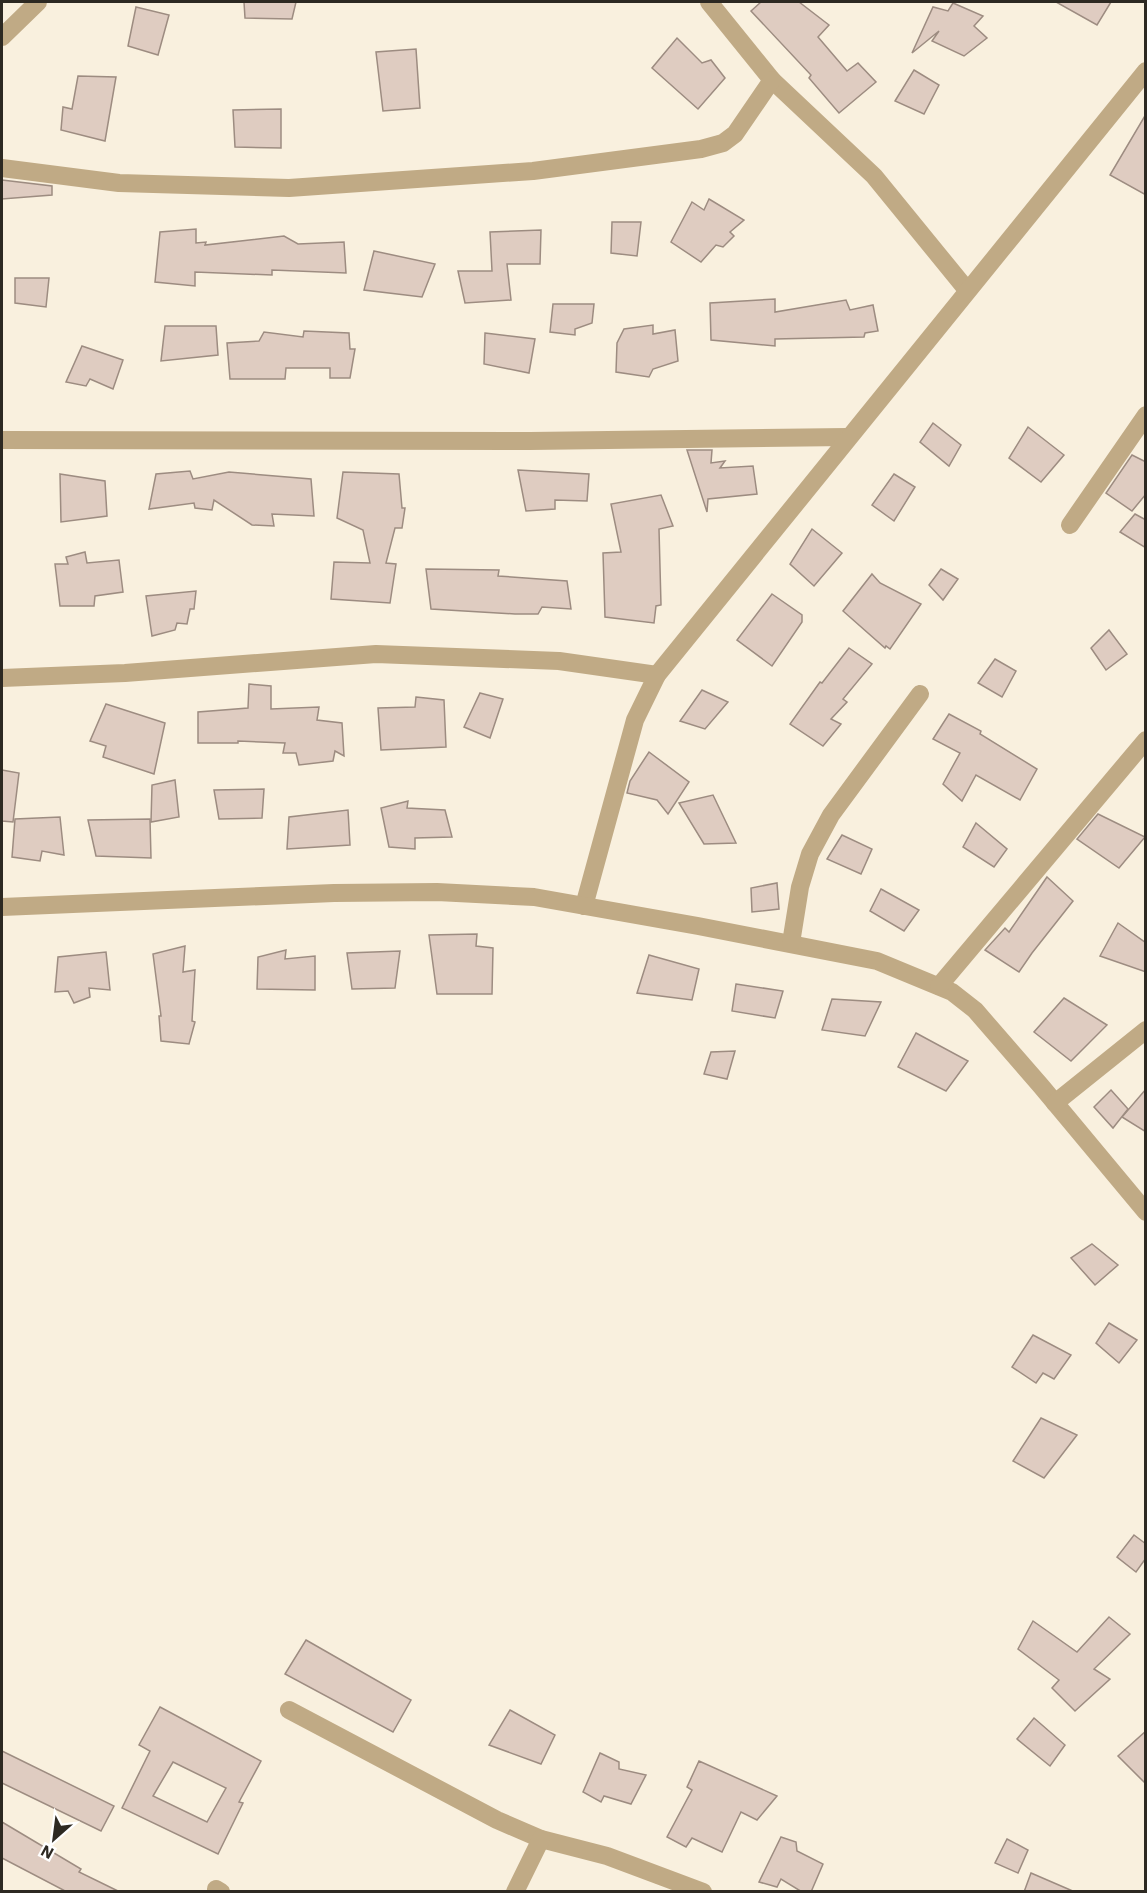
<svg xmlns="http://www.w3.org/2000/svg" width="1147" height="1893" font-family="'IBM Plex Sans',sans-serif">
	<rect width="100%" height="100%" fill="#f9f0de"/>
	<g fill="#dfccc1" stroke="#9d8c81" stroke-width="1.5" fill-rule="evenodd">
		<path d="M244 2H296L292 19 245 18Z"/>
		<path d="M761 2H799L829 25 818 37 847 71 858 63 876 82 839 113 809 78 811 75 751 11Z"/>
		<path d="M1056 2H1111L1097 25Z"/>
		<path d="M953 3 983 16 974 26 987 38 964 56 932 41 939 31 912 53 933 7 948 11Z"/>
		<path d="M136 7 169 15 158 55 128 46Z"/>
		<path d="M677 38 702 63 711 60 725 78 698 109 652 68Z"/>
		<path d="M416 49 420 108 383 111 376 52Z"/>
		<path d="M914 70 939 85 924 114 895 101Z"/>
		<path d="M78 76 116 77 105 141 61 130 63 107 72 109Z"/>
		<path d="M281 109V148L235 147 233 110Z"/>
		<path d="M1146 114V195L1110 175Z"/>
		<path d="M2 180 52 186V195L2 199Z"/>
		<path d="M709 199 744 220 730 232 734 236 723 247 716 245 701 262 671 242 692 202 704 210Z"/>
		<path d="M612 222H641L637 256 611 253Z"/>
		<path d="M196 229V243L206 242 205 245 284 236 298 244 344 242 346 273 272 270V275L195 272V286L155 282 160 232Z"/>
		<path d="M541 230 540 264H507L511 300 465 303 458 271H492L490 232Z"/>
		<path d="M374 251 435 264 422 297 364 290Z"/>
		<path d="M15 278H49L46 307 15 303Z"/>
		<path d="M775 299V312L846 300 850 310 873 305 878 331 865 333 864 337 775 339V346L711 340 710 303Z"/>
		<path d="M553 304H594L592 323 575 329V335L550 332Z"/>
		<path d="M653 325V334L675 330 678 361 653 369 649 377 616 372 617 343 624 329Z"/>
		<path d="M165 326H216L218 355 161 361Z"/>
		<path d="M304 331 349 333 350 349H355L350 378H330V368H286L285 379H230L227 343 259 341 264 332 303 337Z"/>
		<path d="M485 333 535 339 529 373 484 364Z"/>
		<path d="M82 346 123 360 113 389 90 379 86 386 66 382Z"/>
		<path d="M933 423 961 445 949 466 920 442Z"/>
		<path d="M1028 427 1064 455 1041 482 1009 458Z"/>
		<path d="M687 450H712L711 463 725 461 720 468 753 466 757 494 708 499 707 512Z"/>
		<path d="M1132 455 1146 462V494L1132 511 1106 493Z"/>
		<path d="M518 470 589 474 587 501 555 500V509L526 511Z"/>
		<path d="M190 471 193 479 229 472 311 479 314 516 272 514 274 526 252 525 214 500 212 510 195 508 194 503 149 509 156 474Z"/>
		<path d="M343 472 399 474 402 508H405L402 528H395L386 563 396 564 390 603 331 599 334 562 370 563 363 530 337 518Z"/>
		<path d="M60 474 105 481 107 516 61 522Z"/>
		<path d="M894 474 915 487 894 521 872 505Z"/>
		<path d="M661 495 673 526 659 529 661 605 656 606 654 623 605 617 603 553 621 552 611 504Z"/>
		<path d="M1135 514 1146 520V548L1120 532Z"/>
		<path d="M812 529 842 553 814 586 790 564Z"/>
		<path d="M85 552 87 563 119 560 123 592 95 596 94 606H60L55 564H68L66 557Z"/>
		<path d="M426 569 499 570 498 576 567 581 571 609 542 607 538 614H515L431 609Z"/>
		<path d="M941 569 958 579 943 600 929 585Z"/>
		<path d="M872 574 880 583 921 604 890 649 886 646 885 648 843 611Z"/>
		<path d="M196 591 194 609H190L187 624 177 623 175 630 152 636 146 596Z"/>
		<path d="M772 594 802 615V622L772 666 737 640Z"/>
		<path d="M1109 630 1127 654 1106 670 1091 648Z"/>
		<path d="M849 648 872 664 843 699 847 702 831 719 841 724 823 746 790 724 820 682 822 683Z"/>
		<path d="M995 659 1016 671 1002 697 978 683Z"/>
		<path d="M249 684 271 686V709L319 707 317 720 342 723 344 756 335 751 333 761 299 765 296 753H283L285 743 238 741V743H198V712L248 708Z"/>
		<path d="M702 690 728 702 705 729 680 721Z"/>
		<path d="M480 693 503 699 490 738 464 727Z"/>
		<path d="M416 697 444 700 446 747 381 750 378 708 415 707Z"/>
		<path d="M106 704 165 723 154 774 103 757 106 746 90 741Z"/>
		<path d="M949 714 981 731 980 734 1037 769 1020 800 976 775 962 801 943 784 960 753 933 739Z"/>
		<path d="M649 752 689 782 668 814 657 800 627 793 630 781Z"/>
		<path d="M2 770 19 773 13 822 2 821Z"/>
		<path d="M175 780 179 817 151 822 152 785Z"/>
		<path d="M264 789 262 818 219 819 214 790Z"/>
		<path d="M713 795 736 843 704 844 679 803Z"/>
		<path d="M408 801 407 808 445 810 452 837 415 838V849L389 847 381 808Z"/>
		<path d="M348 810 350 845 287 849 289 817Z"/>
		<path d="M1098 814 1145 837 1119 868 1077 839Z"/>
		<path d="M60 817 64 855 42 851 40 861 12 857 15 819Z"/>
		<path d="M150 819 151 858 96 856 88 820Z"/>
		<path d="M976 823 1007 849 994 867 963 847Z"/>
		<path d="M842 835 872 849 861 874 827 859Z"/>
		<path d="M1047 877 1073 901 1032 953 1019 972 985 950 1005 928 1009 932Z"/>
		<path d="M777 883 779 909 752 912 751 888Z"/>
		<path d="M881 889 919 910 904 931 870 911Z"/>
		<path d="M1118 923 1146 943V972L1100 956Z"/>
		<path d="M477 934 476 946 493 948 492 994H437L429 935Z"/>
		<path d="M185 946 183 972 195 970 192 1021 195 1022 189 1044 161 1041 159 1016H161L153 954Z"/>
		<path d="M286 950 285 959 315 956V990L257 989 258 957Z"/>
		<path d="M400 951 395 988 352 989 347 953Z"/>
		<path d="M106 952 110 990 89 988 90 997 74 1003 68 991 55 992 58 957Z"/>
		<path d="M649 955 699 969 692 1000 637 993Z"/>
		<path d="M736 984 783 991 775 1018 732 1011Z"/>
		<path d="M1064 998 1107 1025 1071 1061 1034 1032Z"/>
		<path d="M832 999 881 1002 865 1036 822 1030Z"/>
		<path d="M916 1033 968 1061 946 1091 898 1067Z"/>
		<path d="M735 1051 727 1079 704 1074 711 1052Z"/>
		<path d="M1146 1089V1132L1122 1117Z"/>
		<path d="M1111 1090 1128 1109 1113 1128 1094 1107Z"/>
		<path d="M1092 1244 1118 1265 1095 1285 1071 1258Z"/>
		<path d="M1109 1323 1137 1340 1119 1363 1096 1343Z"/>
		<path d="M1033 1335 1071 1355 1054 1379 1043 1373 1036 1383 1012 1367Z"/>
		<path d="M1041 1418 1077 1435 1044 1478 1013 1461Z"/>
		<path d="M1134 1535 1146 1544V1558L1136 1572 1117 1557Z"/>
		<path d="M1109 1617 1130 1634 1094 1669 1110 1679 1075 1711 1052 1688 1059 1680 1018 1649 1033 1621 1077 1652Z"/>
		<path d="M306 1640 411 1700 393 1732 285 1674Z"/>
		<path d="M160 1707 261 1761 239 1802 243 1803 218 1854 122 1808 150 1751 139 1745ZM173 1762 226 1788 207 1822 153 1796Z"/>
		<path d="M510 1710 555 1735 541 1764 489 1745Z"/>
		<path d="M1034 1718 1065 1745 1050 1766 1017 1739Z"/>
		<path d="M1146 1731V1784L1118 1756Z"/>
		<path d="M2 1751 114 1806 101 1831 2 1783Z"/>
		<path d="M600 1753 619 1762V1769L646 1775 631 1804 604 1796 601 1802 583 1792Z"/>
		<path d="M699 1761 777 1796 757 1820 741 1812 722 1852 692 1838 686 1847 667 1837 692 1790 687 1787Z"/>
		<path d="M2 1822 81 1869 79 1872 120 1892H67L2 1858Z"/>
		<path d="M781 1837 796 1842 797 1851 823 1864 811 1892H802L781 1879 777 1887 759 1882Z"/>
		<path d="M1007 1839 1028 1850 1018 1873 995 1863Z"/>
		<path d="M1031 1873 1075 1892H1024Z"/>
	</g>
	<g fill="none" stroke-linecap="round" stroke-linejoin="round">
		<g stroke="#c0aa85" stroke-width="18">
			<path d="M709 2 772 80 874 176 967 290"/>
			<path d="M2 37 38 2"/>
			<path d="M2 168 119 183 289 188 533 171 701 149 723 143 735 134 772 80"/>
			<path d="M2 440 530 441 847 437"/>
			<path d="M1070 525 1146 415"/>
			<path d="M2 678 125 673 376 654 559 661 657 675"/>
			<path d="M584 906 635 720 657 675 1146 71"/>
			<path d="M2 907 334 893 437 892 534 897 698 926 877 961 952 992 975 1010 1041 1086 1146 1212"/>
			<path d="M791 943 800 887 810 854 831 815 920 694"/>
			<path d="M939 986 1146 740"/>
			<path d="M1055 1103 1146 1030"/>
			<path d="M289 1710 497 1820 541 1839 607 1856 703 1892"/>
			<path d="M216 1889 221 1892"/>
			<path d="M515 1892 541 1839"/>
		</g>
	</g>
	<rect width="1147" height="1893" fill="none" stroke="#2d2922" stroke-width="6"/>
	<g transform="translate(54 1839) rotate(208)" stroke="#ffffff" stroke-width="4.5" paint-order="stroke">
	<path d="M0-4.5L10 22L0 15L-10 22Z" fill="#2d2922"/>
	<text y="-9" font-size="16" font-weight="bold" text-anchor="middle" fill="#2d2922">N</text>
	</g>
</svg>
